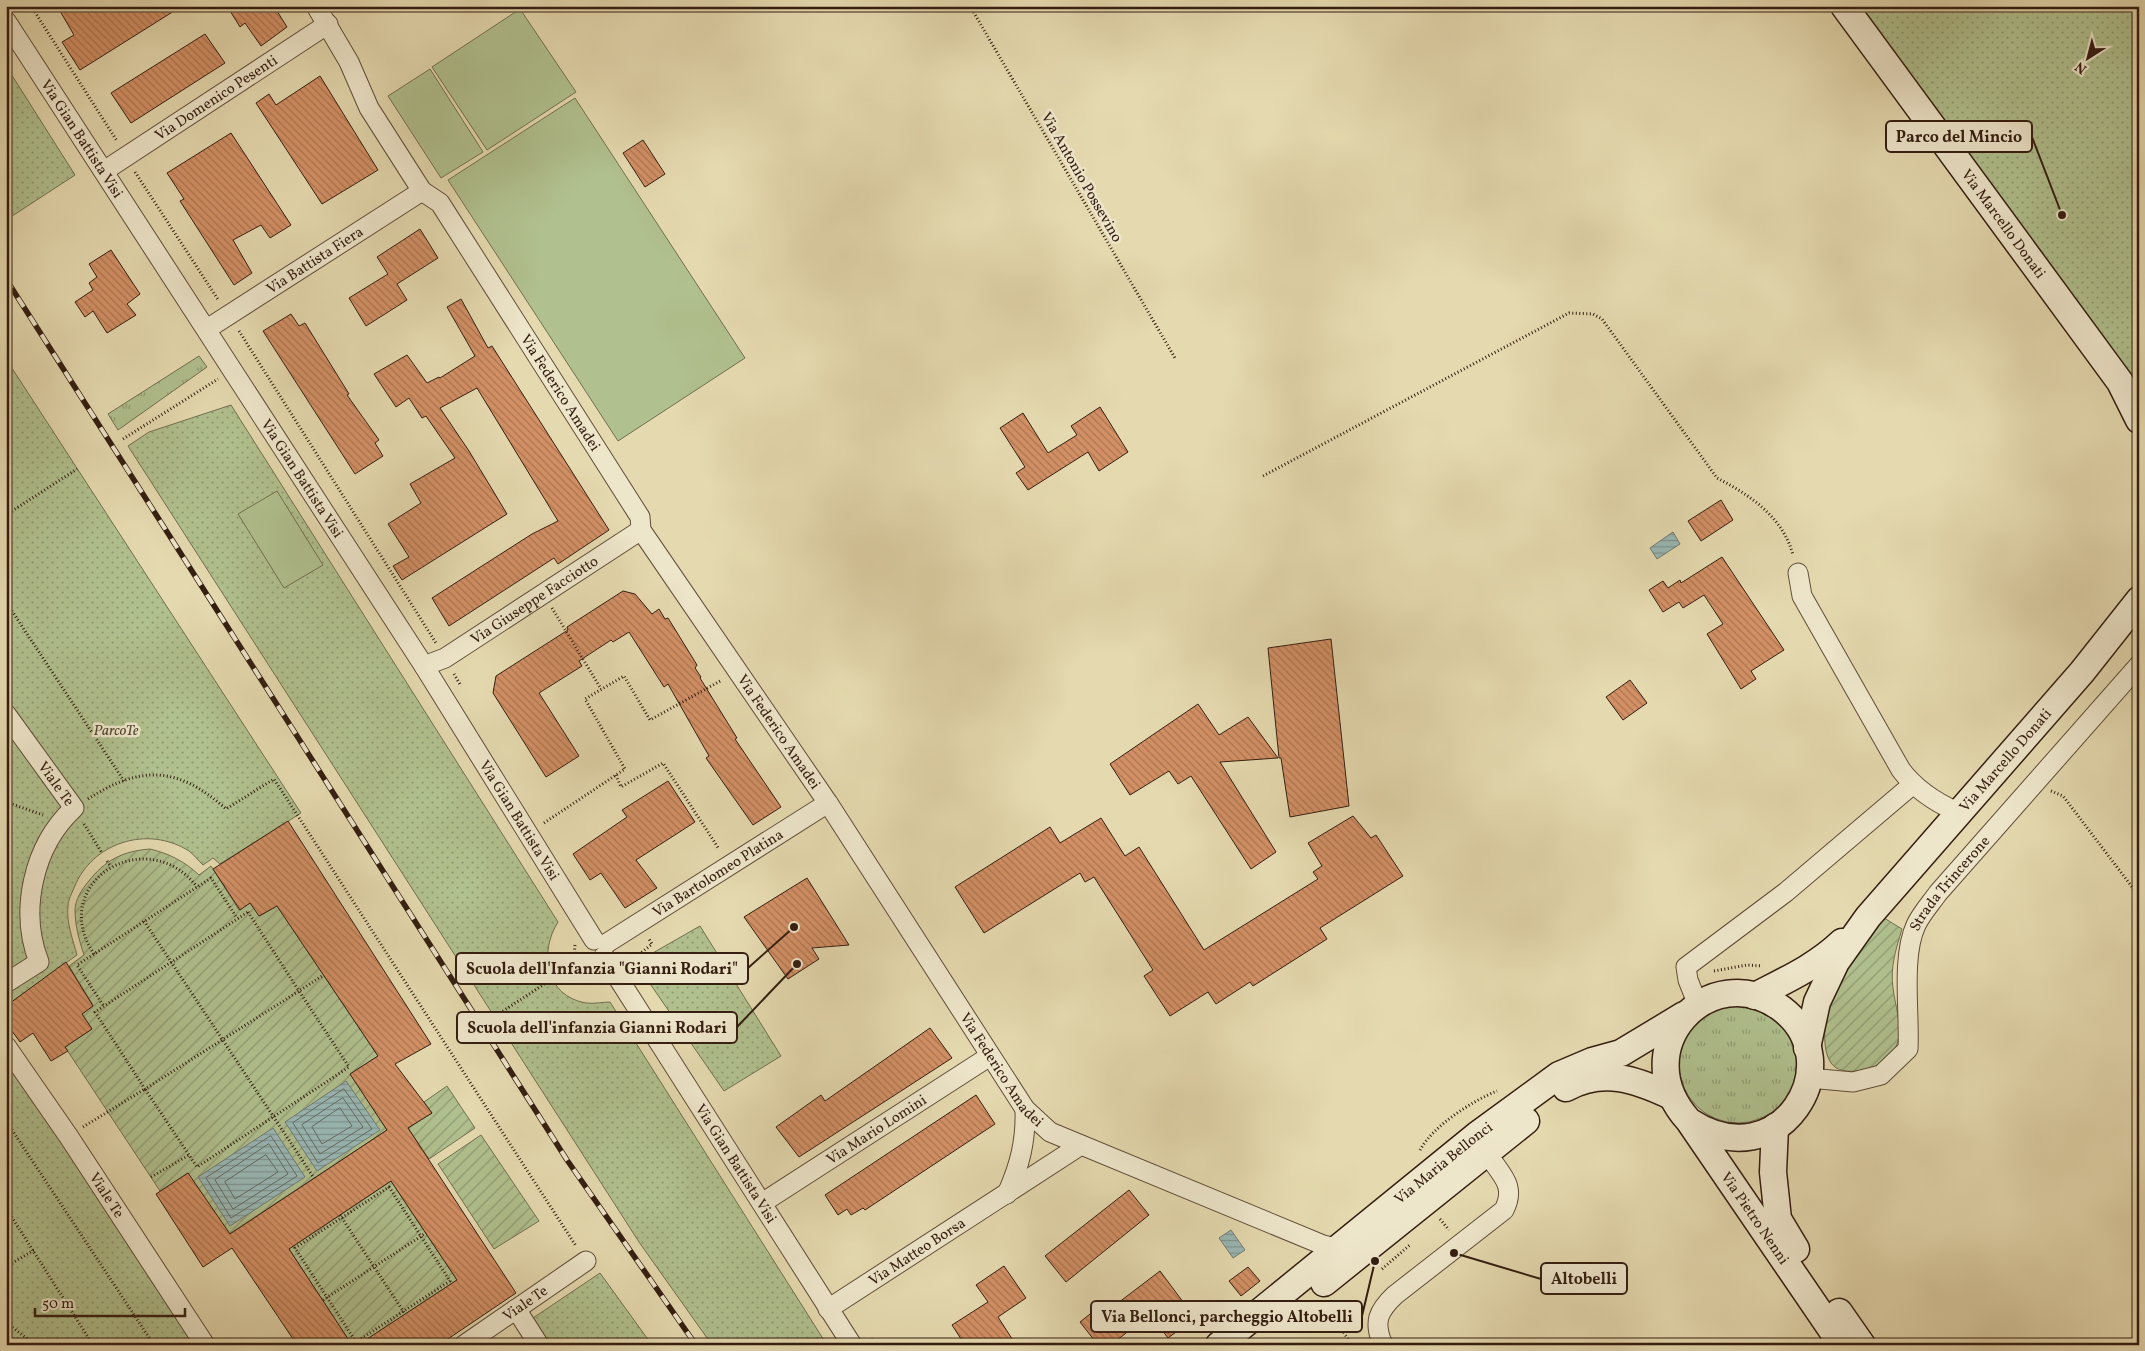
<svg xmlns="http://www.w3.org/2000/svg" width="2145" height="1351" font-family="Vollkorn,serif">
	<defs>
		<pattern id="grass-tufts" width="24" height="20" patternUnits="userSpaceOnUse" patternTransform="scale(1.25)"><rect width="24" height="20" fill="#b0c08e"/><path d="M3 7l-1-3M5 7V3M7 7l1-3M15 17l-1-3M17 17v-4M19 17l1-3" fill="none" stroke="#909b73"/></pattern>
		<pattern id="park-dots" width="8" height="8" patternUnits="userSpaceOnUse" patternTransform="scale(1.25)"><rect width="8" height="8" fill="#b0c08e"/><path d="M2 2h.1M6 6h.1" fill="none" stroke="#909b73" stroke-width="1.8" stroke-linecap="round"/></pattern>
		<pattern id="garden-furrows" width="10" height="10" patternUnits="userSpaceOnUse" patternTransform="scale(1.25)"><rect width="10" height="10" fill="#b0c08e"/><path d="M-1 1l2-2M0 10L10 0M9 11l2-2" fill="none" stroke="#909b73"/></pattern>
		<pattern id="water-rules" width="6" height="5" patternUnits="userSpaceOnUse" patternTransform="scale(1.25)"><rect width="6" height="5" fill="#99b8b5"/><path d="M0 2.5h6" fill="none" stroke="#7e9592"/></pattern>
		<pattern id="building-back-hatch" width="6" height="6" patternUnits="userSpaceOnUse" patternTransform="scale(1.25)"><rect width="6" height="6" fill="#d39065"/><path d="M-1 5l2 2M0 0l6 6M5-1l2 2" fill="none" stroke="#ac7552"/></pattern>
	</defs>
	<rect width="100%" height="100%" fill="#e5d9af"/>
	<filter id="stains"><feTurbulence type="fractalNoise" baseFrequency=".004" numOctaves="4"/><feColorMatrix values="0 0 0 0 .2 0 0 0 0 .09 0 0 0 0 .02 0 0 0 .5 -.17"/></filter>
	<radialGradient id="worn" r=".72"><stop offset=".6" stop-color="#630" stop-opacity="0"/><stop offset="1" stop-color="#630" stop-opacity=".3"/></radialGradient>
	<g fill="url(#grass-tufts)" stroke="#726f50">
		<path d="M199 356 207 367 118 430 108 414Z"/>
		<circle cx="1738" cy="1064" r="59"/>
	</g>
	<g fill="url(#park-dots)" stroke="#726f50">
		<path d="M1830 6H2139V423Z"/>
		<path d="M6 66 75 175 6 220Z"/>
		<path d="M6 359 301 813 220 864 213 858 203 865C198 860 194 855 189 851 148 825 92 842 74 888 72 893 68 900 68 906 66 922 73 940 77 955L6 1006Z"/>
		<path d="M231 405 558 922C539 952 545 996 586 1003 594 1004 603 1002 610 1002L827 1345H712L639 1242 128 446 149 432Z"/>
		<path d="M700 926 781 1056 724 1091 644 975 652 961 651 954Z"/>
		<path d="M6 1059 195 1345H6Z"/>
		<path d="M600 1273 652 1345H546L530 1320Z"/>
	</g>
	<g fill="url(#garden-furrows)" stroke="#726f50">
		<path d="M150 849C170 854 184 861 199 875L211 866 239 910 250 903 260 916 277 906 378 1056 350 1074 387 1130 229 1234 188 1173 160 1191 65 1047 92 1029 82 1014 93 1005 69 966 84 955C79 940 75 925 75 910 75 900 82 889 88 882 105 860 123 851 150 849Z"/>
		<path d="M1884 918 1902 929C1896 949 1890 967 1893 988 1895 1006 1902 1022 1898 1041 1897 1045 1893 1054 1890 1057 1878 1069 1842 1079 1831 1063 1817 1042 1829 995 1839 975 1847 958 1872 933 1884 918Z"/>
		<path d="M447 1086 475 1128 429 1159 408 1128 432 1113 424 1102Z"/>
		<path d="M481 1135 539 1221 494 1249 438 1164Z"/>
		<path d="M391 1181 457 1280 358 1345H352L289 1249Z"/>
	</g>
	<g fill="#b0c08e" stroke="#726f50">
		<path d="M520 9 576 92 487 150 432 67Z"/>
		<path d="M430 69 483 152 441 178 388 96Z"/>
		<path d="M575 98 745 358 618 441 448 180Z"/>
		<path d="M277 491 323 565 284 588 238 514Z"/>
	</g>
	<g fill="url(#water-rules)" stroke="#717a73">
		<path d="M1673 532 1680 544 1657 559 1650 548Z"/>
		<path d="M346 1081 380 1130 317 1171 285 1122Z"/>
		<path d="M273 1128 305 1177 230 1226 198 1177Z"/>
		<path d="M1231 1230 1245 1250 1233 1258 1219 1238Z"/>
	</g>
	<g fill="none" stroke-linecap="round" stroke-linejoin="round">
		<g stroke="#666b63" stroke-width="1">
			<path d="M344 1089 372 1129 318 1163 293 1123Z"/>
			<path d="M343 1098 363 1127 320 1154 302 1125Z"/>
			<path d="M340 1108 352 1126 322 1144 312 1127Z"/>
			<path d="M271 1136 297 1176 231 1218 206 1178Z"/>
			<path d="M269 1144 288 1174 233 1209 215 1180Z"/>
			<path d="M266 1155 278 1172 235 1199 225 1182Z"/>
		</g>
	</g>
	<g fill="url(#building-back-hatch)" stroke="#341e11">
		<path d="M57 6H182L80 70 62 42 74 35Z"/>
		<path d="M227 6H274L287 27 261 46 245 23 240 27Z"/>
		<path d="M205 34 225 63 131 123 111 93Z"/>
		<path d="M320 76 378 170 322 204 256 103 269 94 276 105Z"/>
		<path d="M231 133 291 225 270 238 261 225 233 240 252 273 234 285 180 201 184 199 167 173Z"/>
		<path d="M643 140 665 174 645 187 623 153Z"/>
		<path d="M420 229 438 258 397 284 407 300 366 326 349 298 388 274 377 257Z"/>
		<path d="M111 250 140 294 127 304 136 315 107 333 93 311 85 317 75 302 93 290 89 283 97 277 89 264Z"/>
		<path d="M461 299 488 348 492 346 609 530 558 564 554 558 449 626 432 598 532 534 558 521 477 388 440 408 469 451 507 514 402 580 393 566 409 557 388 524 421 503 410 484 455 458 426 416 422 418 409 398 396 407 374 374 407 355 427 383 439 377 440 378 475 356 447 307Z"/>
		<path d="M291 314 299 326 305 323 349 394 347 395 379 440 375 443 383 456 355 474 263 331Z"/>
		<path d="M1100 407 1128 452 1099 471 1088 452 1028 490 1016 473 1025 467 1000 428 1023 413 1048 453 1077 435 1071 426Z"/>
		<path d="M1721 500 1733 520 1701 541 1688 521Z"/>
		<path d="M1722 557 1784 650 1751 671 1756 679 1741 689 1707 634 1723 624 1704 595 1683 608 1679 602 1663 612 1649 590 1663 581 1668 588 1680 580 1681 583Z"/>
		<path d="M623 591 635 594 652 614 659 609 665 619 668 618 697 665 695 668 701 677 700 678 737 738 735 739 781 807 753 825 706 758 709 756 668 684 664 687 629 632 613 642 611 640 579 661 582 666 539 693 579 756 546 777 493 693 496 676 568 630 567 627Z"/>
		<path d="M1331 639 1349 806 1290 817 1281 758H1279L1268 648Z"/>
		<path d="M1630 680 1647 703 1623 720 1606 697Z"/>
		<path d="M1198 704 1219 735 1248 717 1278 758 1220 762 1276 852 1251 869 1191 776 1178 784 1169 771 1130 795 1110 764Z"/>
		<path d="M668 781 695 822 636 860 657 888 625 908 601 873 590 880 573 854 627 817 622 810Z"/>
		<path d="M1353 816 1371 838 1376 835 1403 876 1320 928 1327 939 1253 986 1250 982 1216 1004 1208 992 1170 1016 1144 976 1153 970 1094 877 1085 882 1080 873 984 933 955 887 1050 827 1060 843 1101 818 1125 856 1139 847 1204 950 1318 879 1313 872 1322 866 1308 843Z"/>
		<path d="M288 821 431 1044 395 1064 432 1113 408 1128 516 1293 439 1345H358L457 1280 391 1181 289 1249 352 1345H297L232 1248 203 1267 156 1194 188 1173 230 1234 387 1130 350 1074 378 1056 277 906 259 916 250 903 240 910 213 869Z"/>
		<path d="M807 878 849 945 812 948 819 959 788 979 744 917Z"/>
		<path d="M66 962 93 1006 82 1014 92 1029 65 1047 68 1051 51 1061 33 1033 20 1042 6 1023V1006Z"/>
		<path d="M930 1028 952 1058 799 1157 776 1127 821 1095 825 1101Z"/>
		<path d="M976 1095 995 1124 865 1210 863 1208 851 1215 847 1209 838 1215 825 1195Z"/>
		<path d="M1129 1190 1149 1215 1066 1282 1045 1256Z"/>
		<path d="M1004 1266 1026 1298 998 1317 1016 1345H965L952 1325 988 1302 976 1285Z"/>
		<path d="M1248 1267 1260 1281 1241 1296 1229 1281Z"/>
		<path d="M1160 1271 1195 1318 1168 1338 1150 1314 1111 1345H1098L1080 1322 1105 1302 1110 1309Z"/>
	</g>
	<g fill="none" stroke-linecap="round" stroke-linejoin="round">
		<g stroke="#604d38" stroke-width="21">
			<g id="street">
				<path id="s1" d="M316 6 349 62 369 108 422 191 440 203 640 517 641 530 828 803 1025 1109 1050 1132 1323 1245 1346 1250"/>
				<path id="s2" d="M6 21 424 666 594 940"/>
				<path id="s3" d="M104 171 328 24"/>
				<path id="s4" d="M207 329 422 191"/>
				<path d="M1798 573 1802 596 1901 770C1916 790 1935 802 1957 812"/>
				<path id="s5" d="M424 666 445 658 641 530"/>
				<path id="s6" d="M6 714 74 808C33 846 19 911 39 962L6 983"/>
				<path id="s7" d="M607 943 828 803"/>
				<path id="s8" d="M604 956 852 1345"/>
				<path d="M1698 1005 1688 980 1686 967 1786 892 1912 785"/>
				<path id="s9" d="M6 1046 69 1137 205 1345"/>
				<path id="s10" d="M1809 1078 1853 1082 1881 1075 1908 1049C1910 1014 1901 957 1916 925 1921 914 1931 903 1938 893L2139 665"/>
				<path d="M1007 1194C1020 1165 1026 1141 1025 1109"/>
				<path id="s11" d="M762 1203 990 1056"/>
				<path d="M516 1309 539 1345"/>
				<path id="s12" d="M828 1309 1081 1145"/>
				<path id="s13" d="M464 1345 586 1261"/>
				<path d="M1383 1345C1373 1322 1378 1311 1395 1295L1504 1210C1517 1185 1500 1174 1486 1152"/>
			</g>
		</g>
		<g stroke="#341e11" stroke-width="29">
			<g id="secondary">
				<path id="s14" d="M1844 6 2120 382 2139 420"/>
				<path d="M1755 996C1786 980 1817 966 1842 942"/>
				<path id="s15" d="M1807 1048 1817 1002 1836 962 1868 917 2082 672 2139 600"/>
				<path d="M1566 1088C1603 1068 1635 1079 1671 1096"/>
				<path id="s16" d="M1689 1121C1780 1181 1852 1063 1782 1009 1710 955 1623 1049 1689 1121L1842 1345"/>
				<path d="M1775 1127 1773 1172 1778 1219 1796 1249"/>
				<path d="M1324 1283 1526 1121"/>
				<path d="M1839 1312 1862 1345"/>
				<path id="s17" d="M1219 1345 1477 1135 1559 1075 1592 1061 1621 1053 1684 1015"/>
			</g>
		</g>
		<g stroke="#341e11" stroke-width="3" stroke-dasharray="1 2.5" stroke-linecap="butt">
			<path d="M31 6 117 141"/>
			<path d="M970 6 1175 358"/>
			<path d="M135 172 219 301"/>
			<path d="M239 331 436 643"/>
			<path d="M123 439 218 379"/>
			<path d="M1263 476 1569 313 1593 314 1602 319 1717 478C1750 495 1783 517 1793 555"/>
			<path d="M6 515 77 469"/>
			<path d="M6 602 124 781"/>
			<path d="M552 608 601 689"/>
			<path d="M454 674 461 686"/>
			<path d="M616 775 621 787 663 763 719 849"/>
			<path d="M2051 791 2063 796 2139 896"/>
			<path d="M88 799C142 764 179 767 226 809L274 779 576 1246"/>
			<path d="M6 802 43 815"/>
			<path d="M544 823 625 769 585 699 624 676 650 720 722 680"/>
			<path d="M84 824 102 853"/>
			<path d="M107 861 111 867"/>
			<path d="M248 912 299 991 145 1089 95 1012Z"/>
			<path d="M144 921 314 1178"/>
			<path d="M575 945C573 958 580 967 592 974"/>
			<path d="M94 954C46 883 147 821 197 887"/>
			<path d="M634 967 636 957 652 944 649 939"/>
			<path d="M1714 971 1747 965 1762 966"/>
			<path d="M103 1005 77 965 94 954 211 878 237 918"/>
			<path d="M494 1017 578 962"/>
			<path d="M6 1121 154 1345"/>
			<path d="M83 1127 145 1089 197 1167 349 1067 299 991 322 976"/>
			<path d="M1420 1150C1433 1126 1472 1101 1497 1091"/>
			<path d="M151 1177 189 1155"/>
			<path d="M389 1187 450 1281 356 1342 295 1248Z"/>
			<path d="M6 1208 93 1345"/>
			<path d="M340 1215 405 1314"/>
			<path d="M1440 1219 1449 1230"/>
			<path d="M6 1267 34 1250"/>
			<path d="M1382 1269 1411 1244"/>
			<path d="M323 1300 426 1233"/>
			<path d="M1334 1303 1338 1324 1352 1345"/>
			<path d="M7 1323 35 1345"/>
			<path d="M871 1339 875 1345"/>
		</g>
		<use href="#street" stroke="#eee6cb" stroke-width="19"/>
		<use href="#secondary" stroke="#eee6cb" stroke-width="26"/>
		<g stroke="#341e11" stroke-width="5.5">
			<path id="rail" d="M6 279 567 1160 696 1345"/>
		</g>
		<use href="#rail" stroke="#eee6cb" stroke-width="4" stroke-dasharray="11" stroke-linecap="butt"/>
	</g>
	<g text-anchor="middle" stroke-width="5" stroke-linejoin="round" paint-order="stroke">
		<g font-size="15" fill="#341e11" stroke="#eee6cb">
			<text dy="5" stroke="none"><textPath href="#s3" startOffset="134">Via Domenico Pesenti</textPath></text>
			<text dy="5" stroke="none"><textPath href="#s2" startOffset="140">Via Gian Battista Visi</textPath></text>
			<text transform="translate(1082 177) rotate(60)" y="5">Via Antonio Possevino</text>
			<text dy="5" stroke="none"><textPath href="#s14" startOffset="270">Via Marcello Donati</textPath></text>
			<text dy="5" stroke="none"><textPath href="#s4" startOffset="128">Via Battista Fiera</textPath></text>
			<text dy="5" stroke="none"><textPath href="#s1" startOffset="460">Via Federico Amadei</textPath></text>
			<text dy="5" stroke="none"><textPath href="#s2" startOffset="545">Via Gian Battista Visi</textPath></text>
			<text dy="5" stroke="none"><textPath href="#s5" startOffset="129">Via Giuseppe Facciotto</textPath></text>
			<text dy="5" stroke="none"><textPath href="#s1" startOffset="865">Via Federico Amadei</textPath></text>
			<text dy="5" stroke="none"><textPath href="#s15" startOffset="355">Via Marcello Donati</textPath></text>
			<text dy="5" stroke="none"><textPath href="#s6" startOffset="86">Viale Te</textPath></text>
			<text dy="5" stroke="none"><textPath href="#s2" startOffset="950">Via Gian Battista Visi</textPath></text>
			<text dy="5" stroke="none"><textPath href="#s7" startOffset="131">Via Bartolomeo Platina</textPath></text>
			<text dy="5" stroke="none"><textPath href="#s10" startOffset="289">Strada Trincerone</textPath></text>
			<text dy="5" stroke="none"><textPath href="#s1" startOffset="1270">Via Federico Amadei</textPath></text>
			<text dy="5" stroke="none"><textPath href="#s11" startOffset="136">Via Mario Lomini</textPath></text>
			<text dy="5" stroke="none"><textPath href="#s8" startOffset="246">Via Gian Battista Visi</textPath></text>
			<text dy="5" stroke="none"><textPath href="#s17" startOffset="289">Via Maria Bellonci</textPath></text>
			<text dy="5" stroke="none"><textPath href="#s9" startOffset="180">Viale Te</textPath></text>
			<text dy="5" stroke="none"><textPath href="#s16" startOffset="571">Via Pietro Nenni</textPath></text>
			<text dy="5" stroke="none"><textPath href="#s12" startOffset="106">Via Matteo Borsa</textPath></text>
			<text dy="5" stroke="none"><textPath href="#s13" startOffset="74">Viale Te</textPath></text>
		</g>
		<g font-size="15" font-style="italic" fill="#534630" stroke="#eee6cb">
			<text x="116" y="735">ParcoTe</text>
		</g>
	</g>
	<path fill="none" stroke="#341e11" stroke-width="2" d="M2062 215L2032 137M794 927L748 968M797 964L737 1027M1454 1253L1541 1279M1375 1261L1362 1316"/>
	<g fill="#341e11" stroke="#eee6cb" stroke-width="2">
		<circle cx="2062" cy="215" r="5"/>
		<circle cx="794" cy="927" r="5"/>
		<circle cx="797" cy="964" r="5"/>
		<circle cx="1454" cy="1253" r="5"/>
		<circle cx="1375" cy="1261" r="5"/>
	</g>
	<g fill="#eee6cb" stroke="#341e11" stroke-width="2">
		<rect x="1886" y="121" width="146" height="31" rx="5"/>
		<rect x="456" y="953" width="292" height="31" rx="5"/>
		<rect x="457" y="1012" width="280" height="31" rx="5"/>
		<rect x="1541" y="1263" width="86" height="31" rx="5"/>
		<rect x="1091" y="1301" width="271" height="31" rx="5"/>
	</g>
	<g font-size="16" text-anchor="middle" font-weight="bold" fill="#341e11">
		<text x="1959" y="142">Parco del Mincio</text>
		<text x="602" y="974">Scuola dell'Infanzia "Gianni Rodari"</text>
		<text x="597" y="1033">Scuola dell'infanzia Gianni Rodari</text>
		<text x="1584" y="1284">Altobelli</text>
		<text x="1227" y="1322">Via Bellonci, parcheggio Altobelli</text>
	</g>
	<rect width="2145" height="1351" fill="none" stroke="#e5d9af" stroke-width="25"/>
	<rect x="8" y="8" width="2130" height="1336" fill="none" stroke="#341e11" stroke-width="2.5"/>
	<rect x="12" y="12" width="2120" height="1326" fill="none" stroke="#341e11"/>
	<g transform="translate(2088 58) rotate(216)" stroke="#eee6cb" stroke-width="4" paint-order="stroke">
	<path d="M0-4L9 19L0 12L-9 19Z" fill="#341e11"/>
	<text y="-8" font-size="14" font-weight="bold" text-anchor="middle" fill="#341e11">N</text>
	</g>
	<path d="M35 1308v8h150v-8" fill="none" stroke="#341e11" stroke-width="2.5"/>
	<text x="42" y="1308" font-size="15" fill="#341e11" stroke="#eee6cb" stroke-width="4" paint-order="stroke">50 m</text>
	<rect width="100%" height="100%" filter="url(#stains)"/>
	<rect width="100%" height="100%" fill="url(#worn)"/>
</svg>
